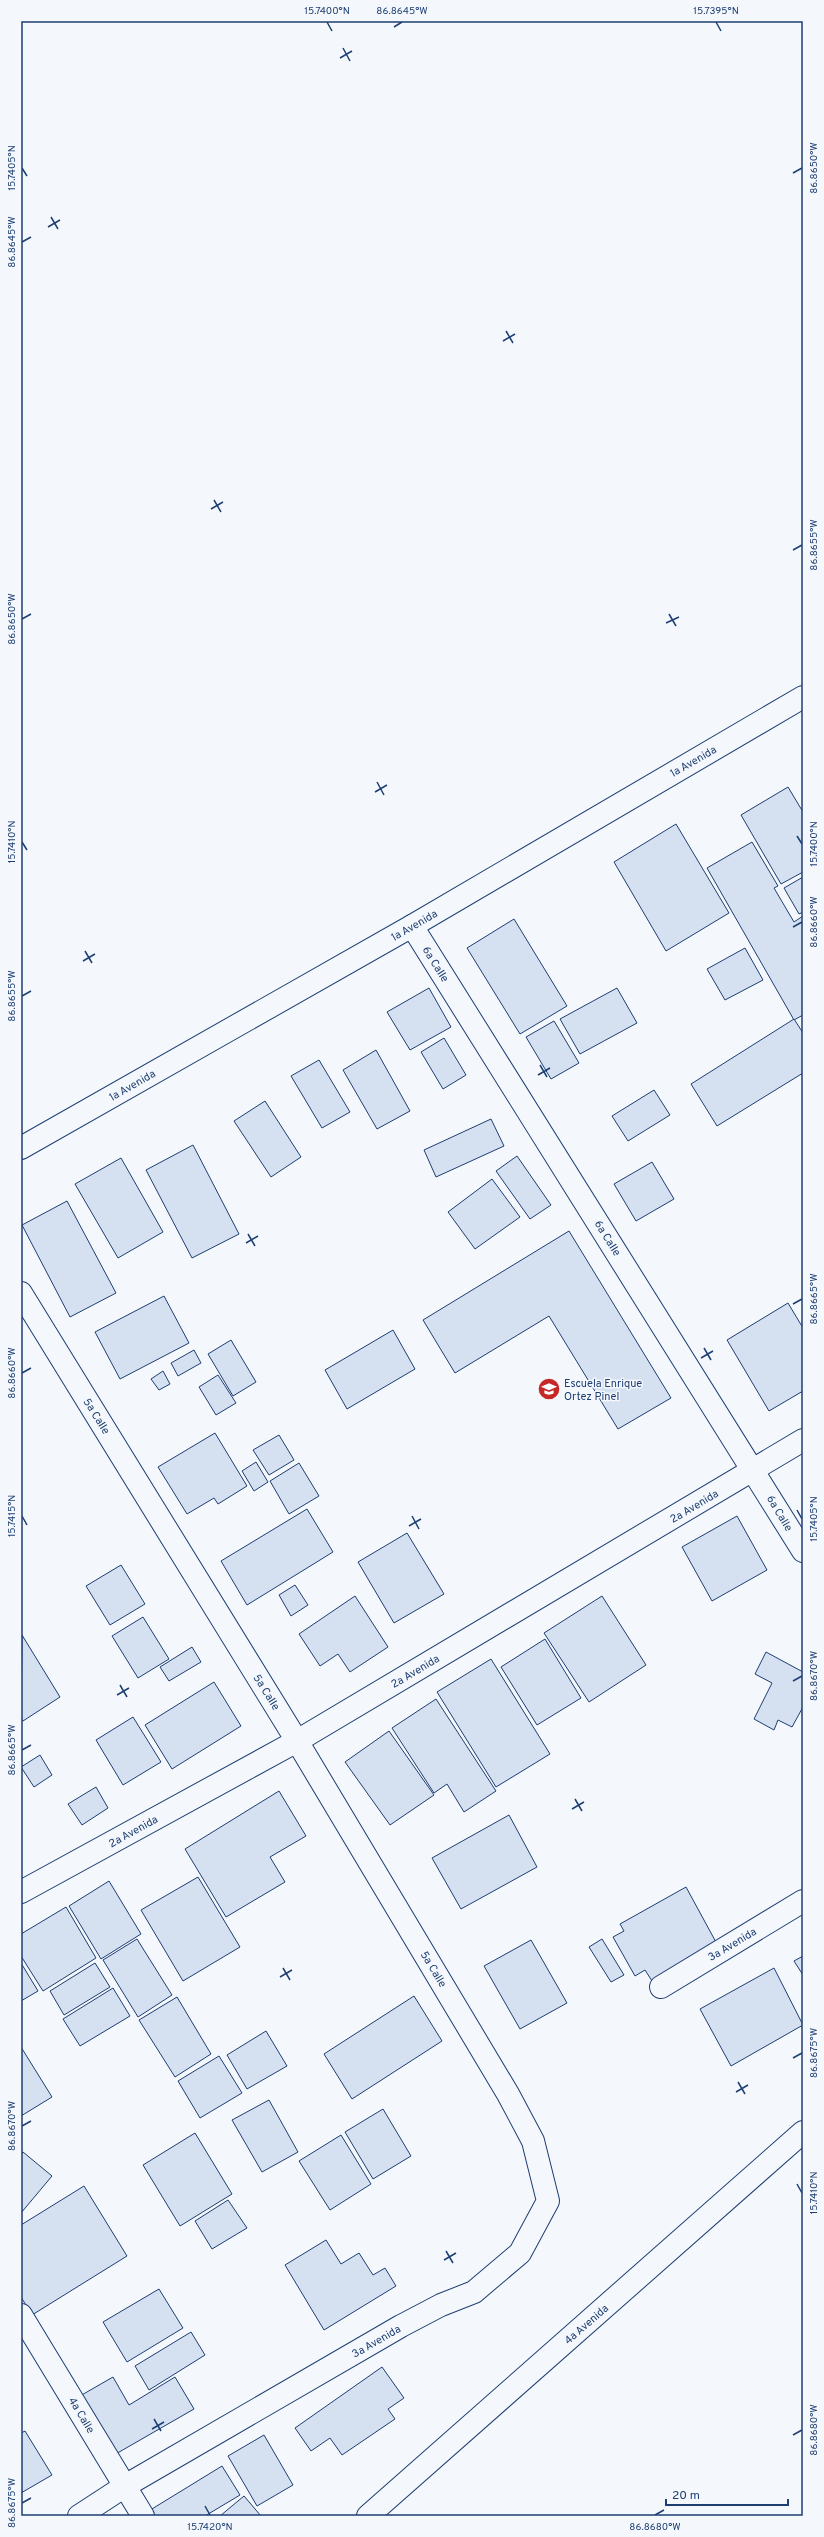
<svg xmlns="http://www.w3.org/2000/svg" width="824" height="2537" font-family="Overpass,sans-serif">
	<rect width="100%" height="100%" fill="#f4f7fb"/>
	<g fill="#d5e0f0" stroke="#1d3f73">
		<path d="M788 787 803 812V872L781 884 741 815Z"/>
		<path d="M676 824 729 913 666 951 614 862Z"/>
		<path d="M752 842 778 886 774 888 794 922 803 916V1015L794 1020 707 868Z"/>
		<path d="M803 877V912L799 914 784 888Z"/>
		<path d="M514 919 567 1006 520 1034 467 948Z"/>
		<path d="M745 948 763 980 725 1000 707 969Z"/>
		<path d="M429 988 451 1027 410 1050 387 1012Z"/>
		<path d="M617 988 637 1023 580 1054 560 1019Z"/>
		<path d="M794 1019 803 1033V1073L717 1126 691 1084Z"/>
		<path d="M554 1021 579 1063 551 1079 526 1037Z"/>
		<path d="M444 1038 466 1075 443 1089 421 1052Z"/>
		<path d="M376 1050 410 1111 377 1129 343 1070Z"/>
		<path d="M319 1060 350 1112 322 1128 291 1076Z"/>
		<path d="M654 1090 670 1115 628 1141 612 1116Z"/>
		<path d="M265 1101 301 1157 271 1177 234 1121Z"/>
		<path d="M491 1119 504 1146 436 1177 424 1150Z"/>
		<path d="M193 1145 239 1234 192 1258 146 1170Z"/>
		<path d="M517 1156 551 1205 530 1219 496 1171Z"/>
		<path d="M121 1158 163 1232 118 1258 75 1184Z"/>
		<path d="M652 1162 674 1199 636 1221 614 1184Z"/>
		<path d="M492 1179 520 1217 475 1249 448 1212Z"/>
		<path d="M67 1201 116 1293 70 1317 22 1225Z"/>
		<path d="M569 1231 671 1398 618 1429 549 1316 455 1373 423 1320Z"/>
		<path d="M164 1296 189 1343 120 1379 95 1332Z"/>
		<path d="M788 1303 803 1328V1391L769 1411 727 1340Z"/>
		<path d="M393 1330 415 1369 347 1409 325 1370Z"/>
		<path d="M231 1340 256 1382 233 1396 208 1354Z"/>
		<path d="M194 1350 201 1363 178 1376 171 1363Z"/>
		<path d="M163 1371 170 1384 159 1390 151 1379Z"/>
		<path d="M218 1375 236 1403 216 1415 199 1387Z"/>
		<path d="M215 1433 247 1486 218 1504 214 1498 187 1514 158 1467Z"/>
		<path d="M279 1435 294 1460 269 1475 253 1450Z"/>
		<path d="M256 1462 268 1482 254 1491 242 1471Z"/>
		<path d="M299 1463 319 1496 289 1514 270 1481Z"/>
		<path d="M307 1509 333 1552 247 1605 221 1561Z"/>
		<path d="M737 1516 767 1570 712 1601 682 1547Z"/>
		<path d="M407 1533 444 1594 394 1623 358 1562Z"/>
		<path d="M121 1565 145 1604 110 1625 86 1586Z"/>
		<path d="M295 1585 308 1605 291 1616 279 1595Z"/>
		<path d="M355 1596 388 1647 350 1672 338 1654 320 1666 299 1634Z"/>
		<path d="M602 1596 646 1665 589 1702 544 1633Z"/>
		<path d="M143 1617 169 1659 138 1678 112 1636Z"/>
		<path d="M22 1635 60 1697 23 1721 21 1718Z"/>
		<path d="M545 1639 581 1698 537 1725 501 1667Z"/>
		<path d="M192 1647 201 1662 169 1681 160 1667Z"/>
		<path d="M766 1652 803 1672V1707L792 1727 778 1720 774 1730 754 1719 772 1683 755 1674Z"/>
		<path d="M491 1659 550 1754 496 1787 437 1692Z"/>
		<path d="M214 1682 241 1726 172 1769 145 1725Z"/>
		<path d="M436 1699 496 1791 464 1812 447 1784 434 1793 392 1728Z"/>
		<path d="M133 1717 161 1762 123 1785 96 1740Z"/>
		<path d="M389 1731 434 1795 390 1825 345 1762Z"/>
		<path d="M40 1755 52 1775 34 1787 21 1767Z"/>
		<path d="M96 1787 108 1808 82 1825 68 1804Z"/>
		<path d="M279 1791 306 1836 270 1857 285 1882 226 1917 185 1849Z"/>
		<path d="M509 1815 537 1867 461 1909 432 1858Z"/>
		<path d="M198 1877 240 1947 183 1981 141 1910Z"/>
		<path d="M109 1881 141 1934 101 1959 69 1906Z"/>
		<path d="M686 1887 717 1944 652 1981 645 1970 635 1976 613 1937 624 1931 620 1924Z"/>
		<path d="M66 1907 96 1958 43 1991 21 1956V1934Z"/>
		<path d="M137 1939 172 1995 138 2017 103 1960Z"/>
		<path d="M602 1939 624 1975 611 1982 589 1947Z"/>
		<path d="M531 1940 567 2003 520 2029 484 1966Z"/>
		<path d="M803 1956V1975L794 1961Z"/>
		<path d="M21 1963 38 1991 21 2001Z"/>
		<path d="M95 1963 110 1987 64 2015 50 1991Z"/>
		<path d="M774 1968 803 2025 731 2066 700 2009Z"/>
		<path d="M113 1988 130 2016 80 2046 63 2019Z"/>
		<path d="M414 1996 442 2041 352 2099 324 2054Z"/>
		<path d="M177 1997 211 2054 175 2077 139 2020Z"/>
		<path d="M266 2031 287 2066 247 2089 227 2055Z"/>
		<path d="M21 2047 52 2097 21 2116Z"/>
		<path d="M219 2056 242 2093 200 2118 178 2081Z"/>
		<path d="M269 2100 298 2152 262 2172 232 2120Z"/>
		<path d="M383 2109 411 2156 373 2179 345 2132Z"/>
		<path d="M195 2133 232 2194 180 2226 143 2165Z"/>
		<path d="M341 2135 371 2184 330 2210 299 2161Z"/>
		<path d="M23 2152 52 2176 21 2213V2155Z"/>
		<path d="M84 2186 127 2256 32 2315 21 2297V2225Z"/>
		<path d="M228 2200 247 2228 212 2249 195 2221Z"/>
		<path d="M326 2240 341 2264 359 2253 373 2275 385 2268 396 2286 324 2330 285 2265Z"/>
		<path d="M159 2289 183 2328 127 2362 103 2322Z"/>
		<path d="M191 2332 205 2355 149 2390 135 2366Z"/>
		<path d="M382 2367 404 2398 388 2409 395 2419 342 2455 330 2438 311 2451 295 2428Z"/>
		<path d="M113 2377 129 2405 175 2377 194 2409 114 2455 80 2396Z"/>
		<path d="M25 2431 52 2475 21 2493V2433Z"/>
		<path d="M264 2435 293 2485 257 2506 228 2456Z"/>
		<path d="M222 2466 240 2495 205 2516H150L147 2512Z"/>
		<path d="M244 2496 261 2516H220Z"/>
	</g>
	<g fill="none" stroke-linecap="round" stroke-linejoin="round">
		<g stroke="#1d3f73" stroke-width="24">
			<g id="minor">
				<path d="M412 926 803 1551"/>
				<path d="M21 1148 412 926 803 697"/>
				<path d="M21 1293 297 1741 508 2094 533 2141 548 2201 520 2253 474 2292 441 2305 401 2326 125 2486 79 2516"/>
				<path d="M21 1892 297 1741 803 1440"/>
				<path d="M661 1987 803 1901"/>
				<path d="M21 2315 143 2516"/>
				<path d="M368 2516 803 2132"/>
			</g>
		</g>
		<use href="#minor" stroke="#f4f7fb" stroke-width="22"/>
	</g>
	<path fill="none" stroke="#1d3f73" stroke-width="1.5" d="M327 22 332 31M716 22 721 31M394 27 402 22M343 48 350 61M340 58 352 51M22 168 27 176M793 173 802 168M51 217 58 229M48 227 60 220M22 242 31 237M506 331 513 343M503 341 515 334M214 500 221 512M211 509 223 502M793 550 802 545M669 614 676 626M22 619 31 614M666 623 679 617M377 782 384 795M375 792 387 785M797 836 802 844M22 842 27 850M793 927 802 922M85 951 92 963M83 961 95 954M22 996 31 991M540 1065 547 1077M538 1075 550 1068M248 1234 255 1246M246 1243 258 1236M793 1304 802 1299M704 1348 711 1360M701 1358 713 1351M22 1373 31 1368M797 1510 802 1519M22 1516 27 1525M412 1516 419 1529M409 1526 421 1519M793 1681 802 1676M120 1685 127 1697M117 1695 129 1688M22 1750 31 1745M575 1799 582 1811M572 1809 584 1802M283 1968 290 1980M280 1977 292 1970M793 2058 802 2053M738 2082 745 2094M736 2092 748 2085M22 2126 31 2121M797 2184 802 2193M446 2251 453 2263M444 2260 456 2253M154 2419 161 2431M152 2429 164 2422M793 2435 802 2430M22 2503 31 2498M205 2506 210 2515M655 2515 664 2510"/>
	<defs>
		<g id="school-disc" transform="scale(1.15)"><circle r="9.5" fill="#c62828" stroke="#f4f7fb"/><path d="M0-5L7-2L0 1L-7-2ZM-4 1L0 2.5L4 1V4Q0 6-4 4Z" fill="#fff"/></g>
	</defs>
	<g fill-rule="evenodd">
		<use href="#school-disc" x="549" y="1389"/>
	</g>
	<g text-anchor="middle" stroke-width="3" stroke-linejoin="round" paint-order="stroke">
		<g font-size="11" fill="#1d3f73" stroke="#f4f7fb">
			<text transform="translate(693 761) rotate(-30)" y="4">1a Avenida</text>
			<text transform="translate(414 925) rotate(-30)" y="4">1a Avenida</text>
			<text transform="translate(436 964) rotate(58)" y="4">6a Calle</text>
			<text transform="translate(132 1085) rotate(-30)" y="4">1a Avenida</text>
			<text transform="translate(608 1238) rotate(58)" y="4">6a Calle</text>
			<text transform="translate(97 1416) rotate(58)" y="4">5a Calle</text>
			<text transform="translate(694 1506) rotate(-31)" y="4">2a Avenida</text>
			<text transform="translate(780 1513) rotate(59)" y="4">6a Calle</text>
			<text transform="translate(415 1671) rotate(-31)" y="4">2a Avenida</text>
			<text transform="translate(267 1692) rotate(58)" y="4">5a Calle</text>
			<text transform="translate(133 1831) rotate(-29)" y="4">2a Avenida</text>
			<text transform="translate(732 1944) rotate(-31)" y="4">3a Avenida</text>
			<text transform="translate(434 1969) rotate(59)" y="4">5a Calle</text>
			<text transform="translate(586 2324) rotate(-41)" y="4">4a Avenida</text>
			<text transform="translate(376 2341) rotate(-30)" y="4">3a Avenida</text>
			<text transform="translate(82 2415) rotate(59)" y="4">4a Calle</text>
		</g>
		<g font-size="11" fill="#1d3f73" stroke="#f4f7fb" text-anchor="start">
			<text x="564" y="1387">Escuela Enrique<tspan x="564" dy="13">Ortez Pinel</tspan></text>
		</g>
	</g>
	<rect width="824" height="2537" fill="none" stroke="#f4f7fb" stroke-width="44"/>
	<path d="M666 2499v6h122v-6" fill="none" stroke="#1d3f73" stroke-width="2"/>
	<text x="672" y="2499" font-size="12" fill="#1d3f73" stroke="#f4f7fb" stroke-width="3" paint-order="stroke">20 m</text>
	<rect x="22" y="22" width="780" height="2493" fill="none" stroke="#1d3f73" stroke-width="1.5"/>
	<g font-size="10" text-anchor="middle" fill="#1d3f73">
		<text x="327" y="14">15.7400°N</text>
		<text x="402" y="14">86.8645°W</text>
		<text x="716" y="14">15.7395°N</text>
		<text transform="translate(11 168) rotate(-90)" y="4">15.7405°N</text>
		<text transform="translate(813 168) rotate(-90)" y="4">86.8650°W</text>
		<text transform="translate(11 242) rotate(-90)" y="4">86.8645°W</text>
		<text transform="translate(813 545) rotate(-90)" y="4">86.8655°W</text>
		<text transform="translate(11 619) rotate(-90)" y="4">86.8650°W</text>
		<text transform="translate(11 842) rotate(-90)" y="4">15.7410°N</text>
		<text transform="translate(813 844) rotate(-90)" y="4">15.7400°N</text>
		<text transform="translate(813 922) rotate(-90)" y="4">86.8660°W</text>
		<text transform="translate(11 996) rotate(-90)" y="4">86.8655°W</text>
		<text transform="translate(813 1299) rotate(-90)" y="4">86.8665°W</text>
		<text transform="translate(11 1373) rotate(-90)" y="4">86.8660°W</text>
		<text transform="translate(11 1516) rotate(-90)" y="4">15.7415°N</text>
		<text transform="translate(813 1519) rotate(-90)" y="4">15.7405°N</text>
		<text transform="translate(813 1676) rotate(-90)" y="4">86.8670°W</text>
		<text transform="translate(11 1750) rotate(-90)" y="4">86.8665°W</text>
		<text transform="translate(813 2053) rotate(-90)" y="4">86.8675°W</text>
		<text transform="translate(11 2126) rotate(-90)" y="4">86.8670°W</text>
		<text transform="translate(813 2193) rotate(-90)" y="4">15.7410°N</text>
		<text transform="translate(813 2430) rotate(-90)" y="4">86.8680°W</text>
		<text transform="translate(11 2503) rotate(-90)" y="4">86.8675°W</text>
		<text x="210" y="2530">15.7420°N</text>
		<text x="655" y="2530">86.8680°W</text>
	</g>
</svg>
